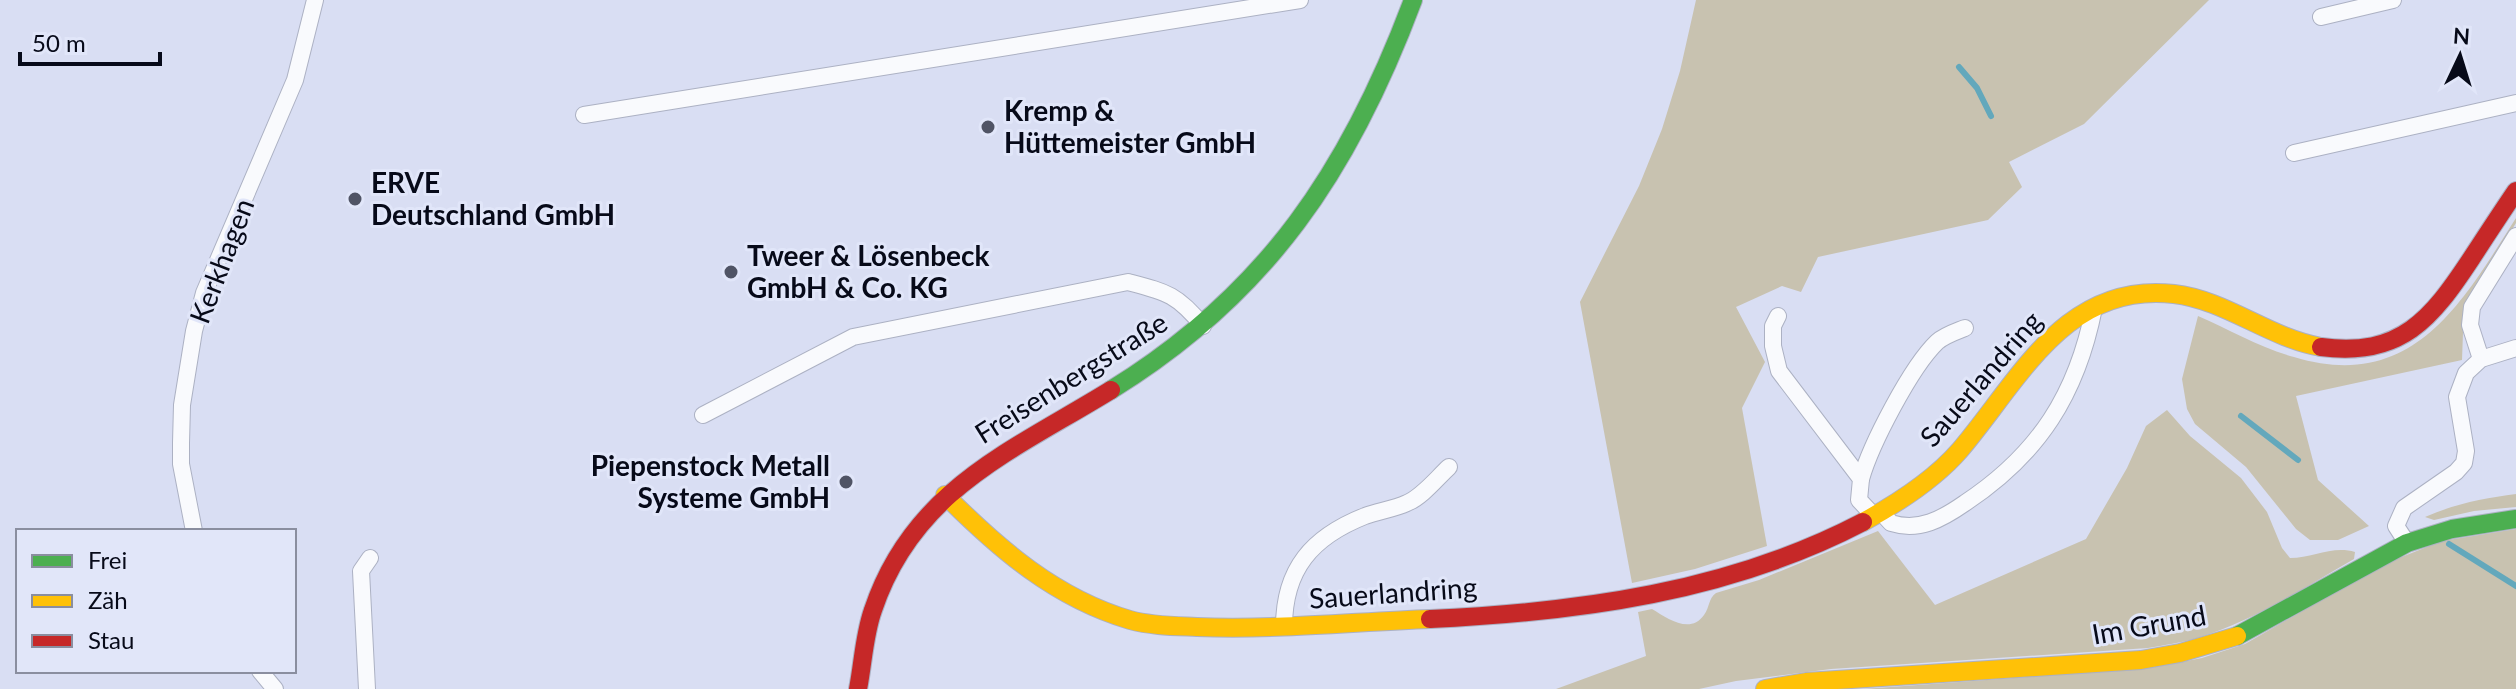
<svg xmlns="http://www.w3.org/2000/svg" width="2516" height="689" font-family="Lato,sans-serif">
	<rect width="100%" height="100%" fill="#d9def3"/>
	<g fill="#c8c2b0">
		<path d="M1696 0H2209L2084 124 2009 162 2022 187 1988 220 1818 257 1801 292 1782 286 1736 307 1765 362 1742 408 1767 546 1695 569 1632 583 1580 302 1639 186 1662 129 1680 71Z"/>
		<path d="M2516 218V223L2464 305 2462 360 2296 396 2318 480 2369 526 2338 540H2310L2296 529 2246 467 2195 424 2187 409 2182 379 2198 316C2230 330 2261 348 2294 357 2413 393 2462 303 2516 218Z"/>
		<path d="M2167 410 2190 436 2241 478 2267 512 2282 548 2290 558C2313 558 2333 545 2355 552L2354 559C2304 588 2253 621 2197 638 2181 643 2164 645 2148 648L1831 669 1736 681 1699 689H1556L1646 656 1638 612 1652 609C1667 618 1690 635 1704 615 1710 607 1708 599 1716 593L1759 580 1878 531 1935 605 2086 539 2127 468 2146 426Z"/>
		<path d="M2516 494V507L2474 511 2434 520 2425 517C2454 504 2485 498 2516 494Z"/>
		<path d="M2516 529V689H1863L2150 668 2202 658 2245 644 2384 564 2442 541Z"/>
	</g>
	<g fill="none" stroke-linecap="round" stroke-linejoin="round">
		<g stroke="#63a8bc" stroke-width="6">
			<path d="M1959 67 1977 88 1991 116"/>
			<path d="M2241 416 2298 460"/>
			<path d="M2449 544 2516 586"/>
		</g>
		<g stroke="#acb1c3" stroke-width="18">
			<g id="street">
				<path d="M2321 17 2393 0"/>
				<path d="M584 115 1300 0"/>
				<path d="M2294 153 2516 103"/>
				<path d="M1778 316 1773 326V346L1779 371 1861 479 1859 500 1874 516"/>
				<path d="M2481 359 2470 325 2472 307 2516 236"/>
				<path d="M703 415 853 337 1128 282C1166 292 1177 294 1203 326"/>
				<path d="M1861 479C1871 444 1911 367 1937 342 1945 335 1955 332 1965 328"/>
				<path d="M1881 512 1891 523C1919 532 1942 519 1965 503 2039 454 2077 394 2094 308"/>
				<path d="M194 531 181 464V443L182 405 194 331 204 293 295 80 315 0"/>
				<path d="M2407 543 2396 526 2404 508 2456 472 2464 463 2466 451 2457 397 2466 373 2481 359 2516 348"/>
				<path d="M1284 627C1284 569 1312 537 1365 516 1379 511 1394 509 1407 503 1422 497 1437 478 1449 467"/>
				<path d="M260 671 275 689"/>
				<path d="M367 689 361 571 370 558"/>
			</g>
		</g>
		<g stroke="#acb1c3" stroke-width="20">
			<g id="fast">
				<path d="M1111 390C1267 294 1350 169 1413 0"/>
				<path d="M2237 636 2407 543 2452 529 2516 519"/>
			</g>
		</g>
		<g stroke="#acb1c3" stroke-width="20">
			<g id="slow">
				<path d="M945 495C999 549 1055 598 1130 620 1152 626 1175 626 1197 627 1275 630 1352 622 1430 619"/>
				<path d="M1863 522C1898 503 1934 480 1960 450 2019 381 2065 281 2174 294 2226 300 2269 338 2321 347"/>
				<path d="M1765 689 1806 682 2141 660 2180 653 2237 636"/>
			</g>
		</g>
		<g stroke="#acb1c3" stroke-width="20">
			<g id="jam">
				<path d="M2321 347C2401 358 2432 318 2471 259 2486 236 2501 213 2516 191"/>
				<path d="M1430 619C1579 612 1729 592 1863 522"/>
				<path d="M858 689C863 664 864 635 873 610 913 490 1012 451 1111 390"/>
			</g>
		</g>
		<use href="#street" stroke="#f9fafd" stroke-width="16"/>
		<use href="#fast" stroke="#4caf50" stroke-width="18"/>
		<use href="#slow" stroke="#ffc107" stroke-width="18"/>
		<use href="#jam" stroke="#c62828" stroke-width="18"/>
	</g>
	<g fill="#505465" stroke="#e1e6f9" stroke-width="3">
		<circle cx="988" cy="127" r="8"/>
		<circle cx="355" cy="199" r="8"/>
		<circle cx="731" cy="272" r="8"/>
		<circle cx="846" cy="482" r="8"/>
	</g>
	<g text-anchor="middle" stroke-width="6" stroke-linejoin="round" paint-order="stroke">
		<g font-size="28" font-weight="bold" fill="#070a19" stroke="#e1e6f9" text-anchor="start">
			<text x="1004" y="121">Kremp &amp;<tspan x="1004" dy="32">Hüttemeister GmbH</tspan></text>
			<text x="371" y="193">ERVE<tspan x="371" dy="32">Deutschland GmbH</tspan></text>
			<text x="747" y="266">Tweer &amp; Lösenbeck<tspan x="747" dy="32">GmbH &amp; Co. KG</tspan></text>
			<text x="830" y="476" text-anchor="end">Piepenstock Metall<tspan x="830" dy="32">Systeme GmbH</tspan></text>
		</g>
		<g font-size="28" fill="#070a19" stroke="#e1e6f9">
			<text transform="translate(222 261) rotate(-69)" y="10">Kerkhagen</text>
			<text transform="translate(1071 378) rotate(-32)" y="10">Freisenbergstraße</text>
			<text transform="translate(1981 379) rotate(-49)" y="10">Sauerlandring</text>
			<text transform="translate(1393 593) rotate(-4)" y="10">Sauerlandring</text>
			<text transform="translate(2149 625) rotate(-10)" y="10">Im Grund</text>
		</g>
	</g>
	<rect x="16" y="529" width="280" height="144" fill="#e1e6f9" stroke="#8a8e9f" stroke-width="2"/>
	<rect x="32" y="555" width="40" height="12" fill="#4caf50" stroke="#8a8e9f" stroke-width="2"/>
	<text x="88" y="569" font-size="24" fill="#070a19">Frei</text>
	<rect x="32" y="595" width="40" height="12" fill="#ffc107" stroke="#8a8e9f" stroke-width="2"/>
	<text x="88" y="609" font-size="24" fill="#070a19">Zäh</text>
	<rect x="32" y="635" width="40" height="12" fill="#c62828" stroke="#8a8e9f" stroke-width="2"/>
	<text x="88" y="649" font-size="24" fill="#070a19">Stau</text>
	<g transform="translate(2460 56) rotate(4)" stroke="#e1e6f9" stroke-width="6" paint-order="stroke">
	<path d="M0-6L14 30L0 20L-14 30Z" fill="#070a19"/>
	<text y="-12" font-size="22" font-weight="bold" text-anchor="middle" fill="#070a19">N</text>
	</g>
	<path d="M20 52v12h140v-12" fill="none" stroke="#070a19" stroke-width="4"/>
	<text x="32" y="52" font-size="24" fill="#070a19" stroke="#e1e6f9" stroke-width="6" paint-order="stroke">50 m</text>
</svg>
